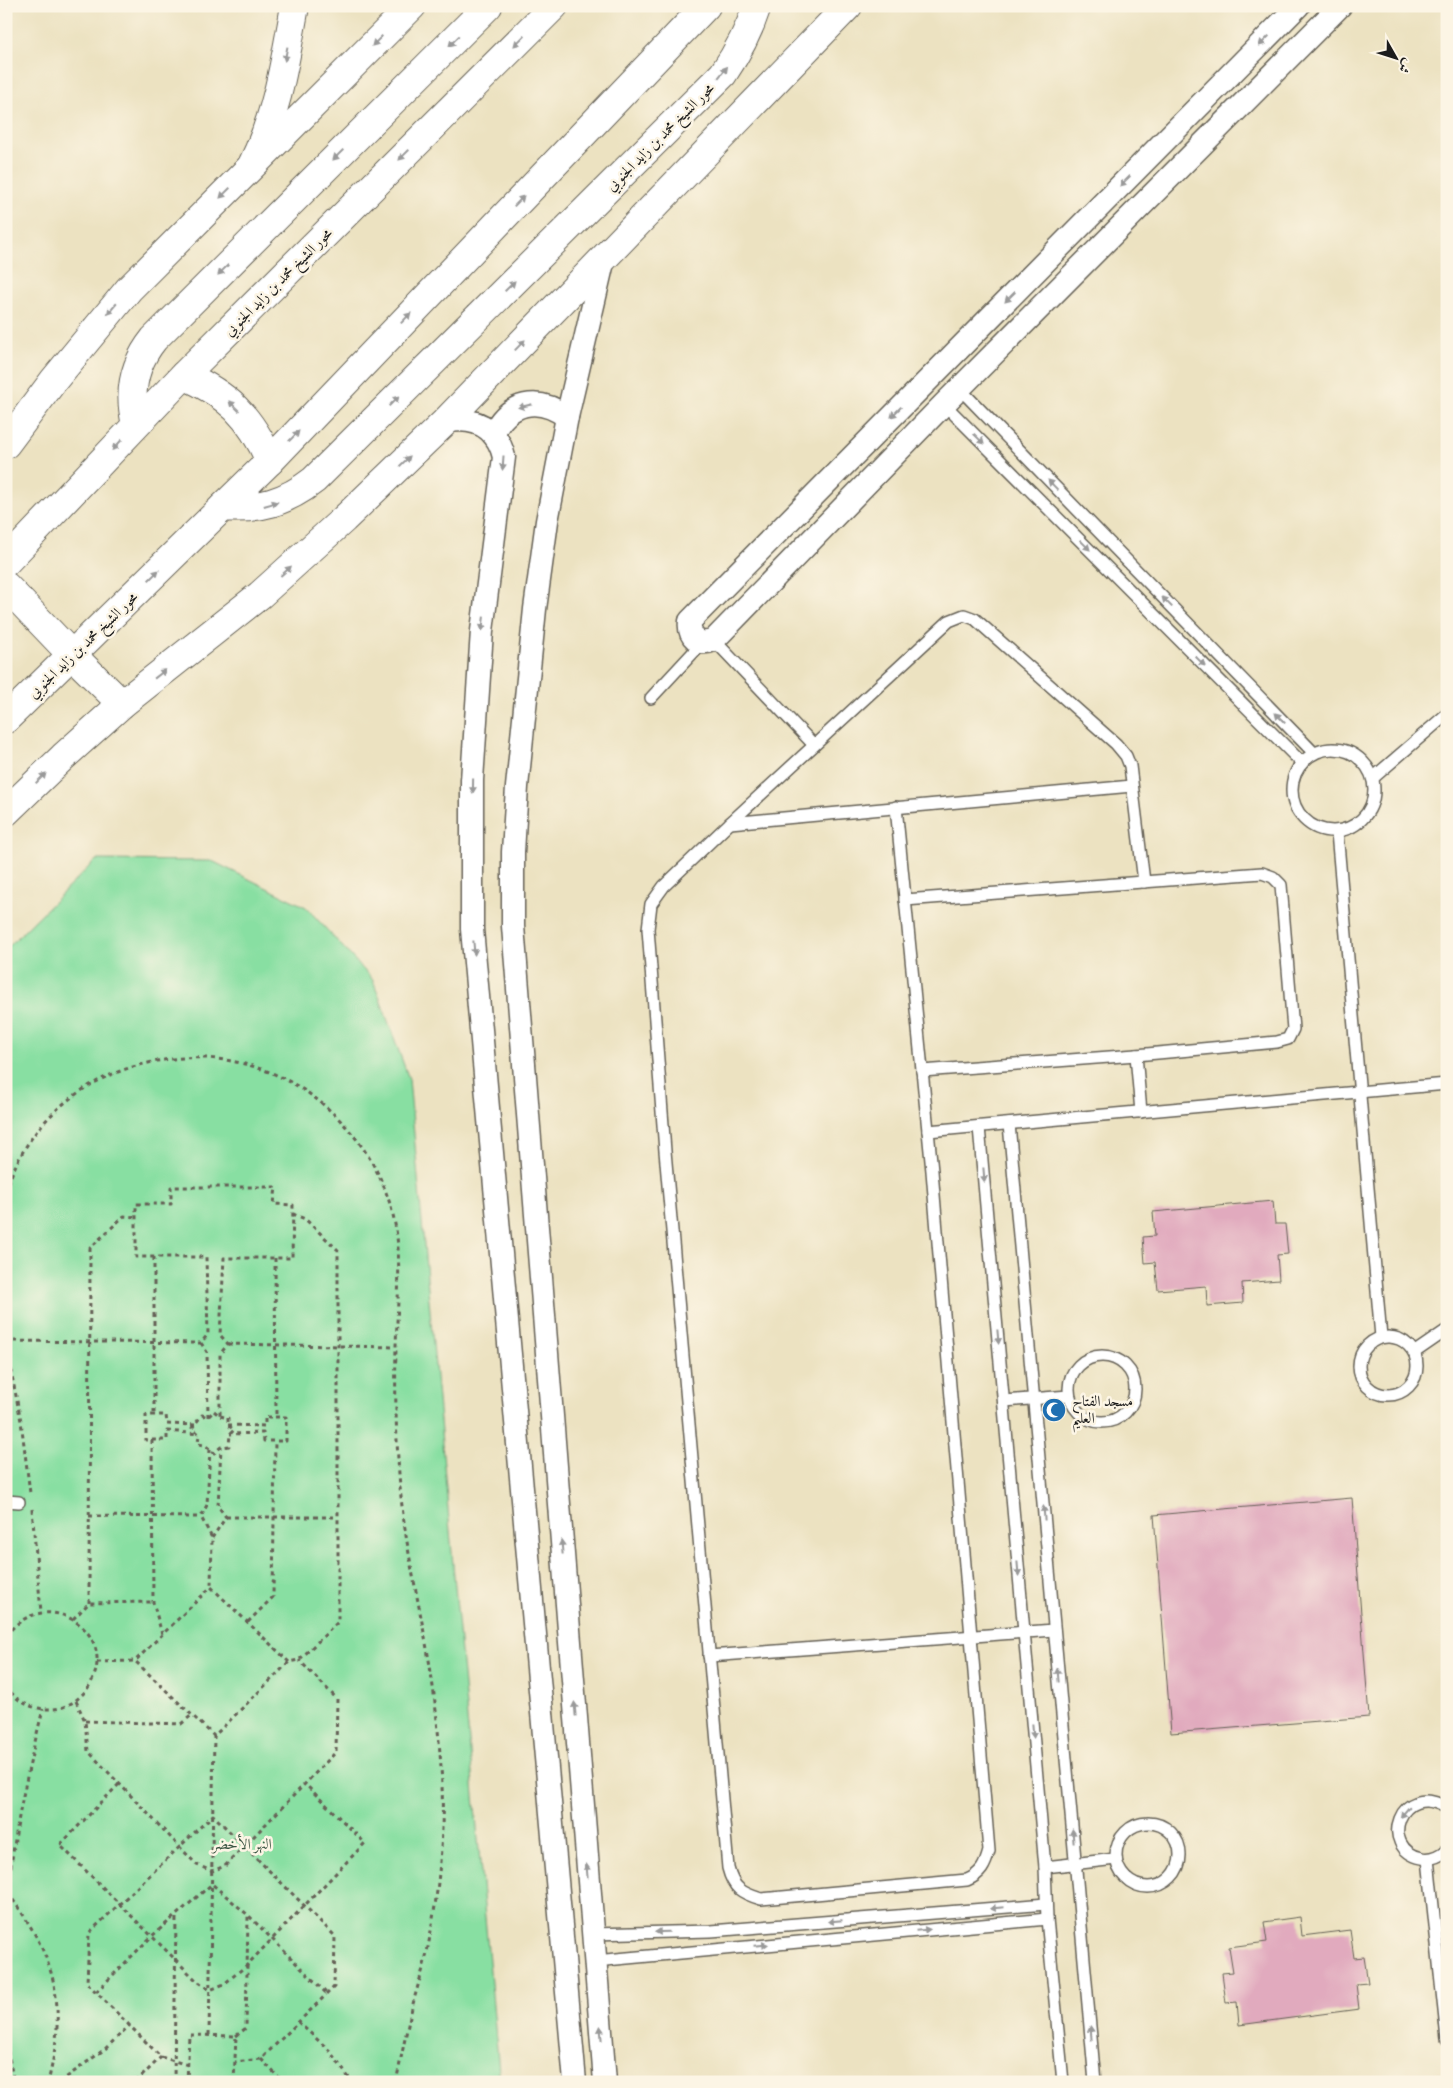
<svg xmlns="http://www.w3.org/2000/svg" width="1453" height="2088" font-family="'IM FELL Double Pica',Amiri,serif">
	<rect width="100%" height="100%" fill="#fcf5e5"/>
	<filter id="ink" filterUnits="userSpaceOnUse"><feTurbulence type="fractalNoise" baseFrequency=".02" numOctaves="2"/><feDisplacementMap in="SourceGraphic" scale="10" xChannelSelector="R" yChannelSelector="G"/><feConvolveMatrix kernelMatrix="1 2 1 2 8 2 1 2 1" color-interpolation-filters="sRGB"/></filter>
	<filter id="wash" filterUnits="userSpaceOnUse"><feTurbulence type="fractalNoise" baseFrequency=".0096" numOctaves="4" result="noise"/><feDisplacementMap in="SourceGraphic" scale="20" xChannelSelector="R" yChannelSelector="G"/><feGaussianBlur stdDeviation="1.12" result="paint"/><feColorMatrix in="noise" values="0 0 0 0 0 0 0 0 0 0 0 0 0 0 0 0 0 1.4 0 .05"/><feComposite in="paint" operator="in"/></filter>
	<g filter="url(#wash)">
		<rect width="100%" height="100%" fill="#ece2c1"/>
		<path fill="#88dfa2" stroke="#527e5f" d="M96 860 212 861 306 907 373 980 409 1079 500 2082H6V949Z"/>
		<g id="blocks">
			<g fill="#e1aabe">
				<path d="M1273 1201 1275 1224H1285L1288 1254 1277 1255 1279 1280 1242 1283 1243 1303 1207 1306 1206 1286 1158 1290 1155 1262 1145 1263 1143 1237 1155 1236 1153 1212Z"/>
				<path d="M1352 1498 1369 1717 1171 1733 1154 1515Z"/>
				<path d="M1300 1917 1302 1936 1350 1930 1354 1958 1364 1957 1368 1983 1356 1984 1359 2009 1239 2025 1237 2002 1226 2003 1222 1973 1233 1972 1229 1947 1267 1942 1264 1922Z"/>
			</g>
		</g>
	</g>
	<g filter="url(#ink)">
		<use href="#blocks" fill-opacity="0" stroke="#656156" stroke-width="1"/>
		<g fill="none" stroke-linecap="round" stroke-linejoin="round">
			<g stroke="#656156" stroke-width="14">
				<g id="lane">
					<path d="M960 389 1314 753"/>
					<path d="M944 404 1302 763"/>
					<path d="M714 640 814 745"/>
					<path d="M651 698 702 643"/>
					<circle cx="1333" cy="790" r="41"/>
					<path d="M1373 778 1447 714"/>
					<path d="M896 807 932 1171 989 1851C985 1866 981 1874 967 1880L761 1899C741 1893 733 1888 728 1868L665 1151 648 929 651 904 664 886 730 823 949 621 964 615 975 619 1116 744 1126 756 1130 766 1144 882"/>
					<path d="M730 823 1132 786"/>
					<path d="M1337 832 1381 1337"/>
					<path d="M905 900 1262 873 1273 877 1281 885 1293 1029 1288 1039 1277 1042 1136 1055 922 1071"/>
					<path d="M1136 1055 1141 1112"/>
					<path d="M1009 1124 1095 2082"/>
					<path d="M979 1127 1045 1867 1047 1919 1063 2082"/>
					<path d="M928 1131 1447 1084"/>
					<circle cx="1388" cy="1366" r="29"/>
					<path d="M1415 1352 1447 1330"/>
					<circle cx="1102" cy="1389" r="33"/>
					<path d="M1004 1401 1069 1396"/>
					<path d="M6 1501 19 1502"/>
					<path d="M709 1656 1054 1630"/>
					<path d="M1447 1808C1400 1779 1377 1849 1422 1858 1432 1860 1440 1856 1447 1850"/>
					<circle cx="1148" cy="1855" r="32"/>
					<path d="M1428 1859 1447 2039"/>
					<path d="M1045 1867 1116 1859"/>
					<path d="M592 1934 711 1931 1046 1904"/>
					<path d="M595 1961 1047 1919"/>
				</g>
			</g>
			<g stroke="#656156" stroke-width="25">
				<g id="street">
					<path d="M1298 6 690 621C688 637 699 647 714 640L944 404 1340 6"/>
					<path d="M604 258 567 417 547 521 535 609 517 787 513 852V926L605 2082"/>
					<path d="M445 422C474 416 497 427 504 457L482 631 472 780V929L575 2082"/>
					<path d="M493 434C508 402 538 395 567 417"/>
				</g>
			</g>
			<g stroke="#656156" stroke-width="30">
				<path id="secondary" d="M252 165C277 115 285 61 295 6"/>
			</g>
			<g stroke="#656156" stroke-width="30">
				<g id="primary">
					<path d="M6 444 54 380 129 289 412 6"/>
					<path d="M6 812 63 757 122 704 260 595 344 519 445 422 848 6"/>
				</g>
			</g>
			<g stroke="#656156" stroke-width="30">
				<g id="highway">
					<path d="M184 375C228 395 250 416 270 461"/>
					<path d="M136 424C128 393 133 365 154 339L488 6"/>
					<path d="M223 507C258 510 286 502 314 480L723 74C738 52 749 31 757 6"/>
					<path d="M6 562 184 375 554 6"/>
					<path d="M6 586 72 655 122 704"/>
					<path d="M6 719 270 461 706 6"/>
				</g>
			</g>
			<g stroke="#656156" stroke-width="3" stroke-dasharray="4 4" stroke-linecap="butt">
				<path d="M6 1191C25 1126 79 1079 144 1064 196 1051 252 1058 299 1087 355 1122 394 1182 398 1248 400 1281 397 1314 396 1346 395 1393 396 1440 400 1486 405 1547 420 1606 430 1666 436 1705 440 1745 442 1785 444 1841 438 1897 427 1952 424 1968 418 1984 414 2000 407 2027 402 2054 396 2082"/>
				<path d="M154 1257V1415"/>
				<path d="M275 1258 276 1417"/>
				<path d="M6 1341 201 1343"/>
				<path d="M228 1344 396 1347"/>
				<path d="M6 1346 21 1421 30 1493"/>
				<path d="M214 1411 220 1416 228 1418V1425L234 1430 230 1434 229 1446 221 1447 214 1453 205 1445 198 1444 199 1434 192 1428 202 1415 208 1417Z"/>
				<path d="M208 1417 207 1352 201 1343 208 1334 206 1257H136V1204H171V1187H276L274 1204 293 1205 292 1258H224L220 1335 228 1344 220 1354V1416"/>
				<path d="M195 1425 167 1424 166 1415H146V1440H167V1431L199 1434"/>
				<path d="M228 1425 265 1426V1417H286V1441H264L263 1433 230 1434"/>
				<path d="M152 1440 153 1602 162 1634"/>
				<path d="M210 1449 207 1505 201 1517 212 1538 211 1587"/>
				<path d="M32 1509 41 1612"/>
				<path d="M89 1516 201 1517"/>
				<path d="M226 1517H338"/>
				<path d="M212 1538 226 1517 218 1506 221 1447"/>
				<path d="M89 1603 90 1248 124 1216 136 1217"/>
				<path d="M73 1619 89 1603 153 1602"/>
				<path d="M248 1622 273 1597 275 1441"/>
				<path d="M6 1636C46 1580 125 1636 87 1689 79 1700 65 1709 52 1709 32 1710 17 1702 6 1686"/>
				<path d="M97 1662 135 1661"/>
				<path d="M289 1662 211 1587 135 1661 214 1736 289 1662 299 1660 338 1622V1250L305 1219 293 1214"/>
				<path d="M76 1701 85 1721 88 1751 197 1865 212 1871 225 1866 336 1752 337 1699 299 1660"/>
				<path d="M85 1721 181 1724 192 1715"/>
				<path d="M119 1784 60 1845 196 1980 210 1990 224 1984 247 1965 365 1843 305 1784"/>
				<path d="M8 1893C56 1958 68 2003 48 2082"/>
				<path d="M6 1915C11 1845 26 1777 43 1709"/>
				<path d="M96 1992 152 1936 212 1884 248 1915 327 1994"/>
				<path d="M298 2022 329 2050 352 2082"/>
				<path d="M209 2035 214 1736"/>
				<path d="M236 2036 246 2028 248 1916"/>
				<path d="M6 2043 14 2082"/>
				<path d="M261 2059 283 2082"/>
				<path d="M188 2065 161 2057 87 1983 89 1933 213 1815 335 1936 334 1987 261 2059 235 2062"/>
				<path d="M60 2082 105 2049 130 2025"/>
				<path d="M136 2082 161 2057"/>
				<path d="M174 2082 176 1916"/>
				<path d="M187 2082 189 2035 236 2036 234 2082"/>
			</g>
			<use href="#lane" stroke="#fff" stroke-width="11"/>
			<use href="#street" stroke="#fff" stroke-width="22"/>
			<use href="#secondary" stroke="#fff" stroke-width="28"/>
			<use href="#primary" stroke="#fff" stroke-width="28"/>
			<use href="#highway" stroke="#fff" stroke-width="28"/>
		</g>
		<defs><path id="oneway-solid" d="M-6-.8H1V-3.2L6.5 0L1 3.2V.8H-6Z" transform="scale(1.25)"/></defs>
		<g fill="#999">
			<use href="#oneway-solid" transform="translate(377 41) rotate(135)"/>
			<use href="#oneway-solid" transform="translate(454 41) rotate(135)"/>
			<use href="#oneway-solid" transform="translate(519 41) rotate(135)"/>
			<use href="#oneway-solid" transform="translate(1264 41) rotate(135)"/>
			<use href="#oneway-solid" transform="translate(286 54) rotate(101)"/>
			<use href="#oneway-solid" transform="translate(723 72) rotate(-51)"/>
			<use href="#oneway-solid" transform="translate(338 155) rotate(135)"/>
			<use href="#oneway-solid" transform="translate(404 155) rotate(135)"/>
			<use href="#oneway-solid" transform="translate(1125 181) rotate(135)"/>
			<use href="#oneway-solid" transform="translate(225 193) rotate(135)"/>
			<use href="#oneway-solid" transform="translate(519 201) rotate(-46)"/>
			<use href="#oneway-solid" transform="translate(223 270) rotate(135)"/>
			<use href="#oneway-solid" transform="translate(510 286) rotate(-45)"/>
			<use href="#oneway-solid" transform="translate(1010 297) rotate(135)"/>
			<use href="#oneway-solid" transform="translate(112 309) rotate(130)"/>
			<use href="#oneway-solid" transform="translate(406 318) rotate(-46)"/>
			<use href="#oneway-solid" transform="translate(520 345) rotate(-46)"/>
			<use href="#oneway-solid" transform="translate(394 401) rotate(-45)"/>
			<use href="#oneway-solid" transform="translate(234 406) rotate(-135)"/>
			<use href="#oneway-solid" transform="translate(525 406) rotate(167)"/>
			<use href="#oneway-solid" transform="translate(896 412) rotate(135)"/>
			<use href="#oneway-solid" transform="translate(294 436) rotate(-46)"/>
			<use href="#oneway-solid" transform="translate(979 439) rotate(45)"/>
			<use href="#oneway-solid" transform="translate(117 445) rotate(133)"/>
			<use href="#oneway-solid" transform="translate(405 461) rotate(-44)"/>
			<use href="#oneway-solid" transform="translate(503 463) rotate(94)"/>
			<use href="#oneway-solid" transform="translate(1053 485) rotate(-134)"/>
			<use href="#oneway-solid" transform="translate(271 504) rotate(-16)"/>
			<use href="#oneway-solid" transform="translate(1085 545) rotate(45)"/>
			<use href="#oneway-solid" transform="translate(286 571) rotate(-42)"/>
			<use href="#oneway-solid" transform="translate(154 575) rotate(-45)"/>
			<use href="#oneway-solid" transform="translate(1167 602) rotate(-134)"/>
			<use href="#oneway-solid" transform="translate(483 624) rotate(97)"/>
			<use href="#oneway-solid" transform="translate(1200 661) rotate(45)"/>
			<use href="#oneway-solid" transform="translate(160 674) rotate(-38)"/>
			<use href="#oneway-solid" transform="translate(1280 718) rotate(-134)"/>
			<use href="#oneway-solid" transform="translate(41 778) rotate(-45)"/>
			<use href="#oneway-solid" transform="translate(473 786) rotate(91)"/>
			<use href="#oneway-solid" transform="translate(474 948) rotate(85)"/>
			<use href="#oneway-solid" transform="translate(984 1175) rotate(85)"/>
			<use href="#oneway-solid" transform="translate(998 1337) rotate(85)"/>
			<use href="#oneway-solid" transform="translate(1044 1513) rotate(-95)"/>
			<use href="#oneway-solid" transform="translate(562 1547) rotate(-95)"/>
			<use href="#oneway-solid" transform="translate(1018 1569) rotate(85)"/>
			<use href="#oneway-solid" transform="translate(1058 1675) rotate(-95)"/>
			<use href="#oneway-solid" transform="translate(575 1709) rotate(-95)"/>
			<use href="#oneway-solid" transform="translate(1033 1731) rotate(85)"/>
			<use href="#oneway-solid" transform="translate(1405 1812) rotate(130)"/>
			<use href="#oneway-solid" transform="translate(1073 1836) rotate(-95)"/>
			<use href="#oneway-solid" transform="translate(587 1871) rotate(-95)"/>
			<use href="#oneway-solid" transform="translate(997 1908) rotate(175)"/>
			<use href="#oneway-solid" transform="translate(835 1921) rotate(175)"/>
			<use href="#oneway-solid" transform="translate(923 1930) rotate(-5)"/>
			<use href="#oneway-solid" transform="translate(662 1932) rotate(178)"/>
			<use href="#oneway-solid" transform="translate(761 1945) rotate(-5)"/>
			<use href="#oneway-solid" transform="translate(601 2033) rotate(-95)"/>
			<use href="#oneway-solid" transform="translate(1091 2033) rotate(-95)"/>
		</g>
	</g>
	<defs>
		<g id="mosque-disc" transform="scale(1.25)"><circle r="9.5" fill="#1f6fb2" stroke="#fcf5e5"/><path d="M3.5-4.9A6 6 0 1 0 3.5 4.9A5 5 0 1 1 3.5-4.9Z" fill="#fff"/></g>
	</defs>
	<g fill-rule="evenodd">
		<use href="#mosque-disc" x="1054" y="1410"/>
	</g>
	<g text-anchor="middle" stroke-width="5" stroke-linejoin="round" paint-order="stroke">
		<g font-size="15" fill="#1c1c1c" stroke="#fcf5e5">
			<text transform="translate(660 137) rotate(-45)" y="5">محور الشيخ محمد بن زايد الجنوبي</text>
			<text transform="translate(278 282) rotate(-45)" y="5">محور الشيخ محمد بن زايد الجنوبي</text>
			<text transform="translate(83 645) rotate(-44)" y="5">محور الشيخ محمد بن زايد الجنوبي</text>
		</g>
		<g font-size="15" fill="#1c1c1c" stroke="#fcf5e5" text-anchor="start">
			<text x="1072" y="1406">مسجد الفتاح<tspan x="1072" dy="17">العليم</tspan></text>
		</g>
		<g font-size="15" fill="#3c5644" stroke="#fcf5e5">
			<text x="242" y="1849">النهر الأخضر</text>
		</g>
	</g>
	<rect width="1453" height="2088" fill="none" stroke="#fcf5e5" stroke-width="25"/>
	<g transform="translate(1396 58) rotate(129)" stroke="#fcf5e5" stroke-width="4" paint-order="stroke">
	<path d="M0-4L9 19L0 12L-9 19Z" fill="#1c1c1c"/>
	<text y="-8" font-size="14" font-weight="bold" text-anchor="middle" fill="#1c1c1c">ش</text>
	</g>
</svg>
